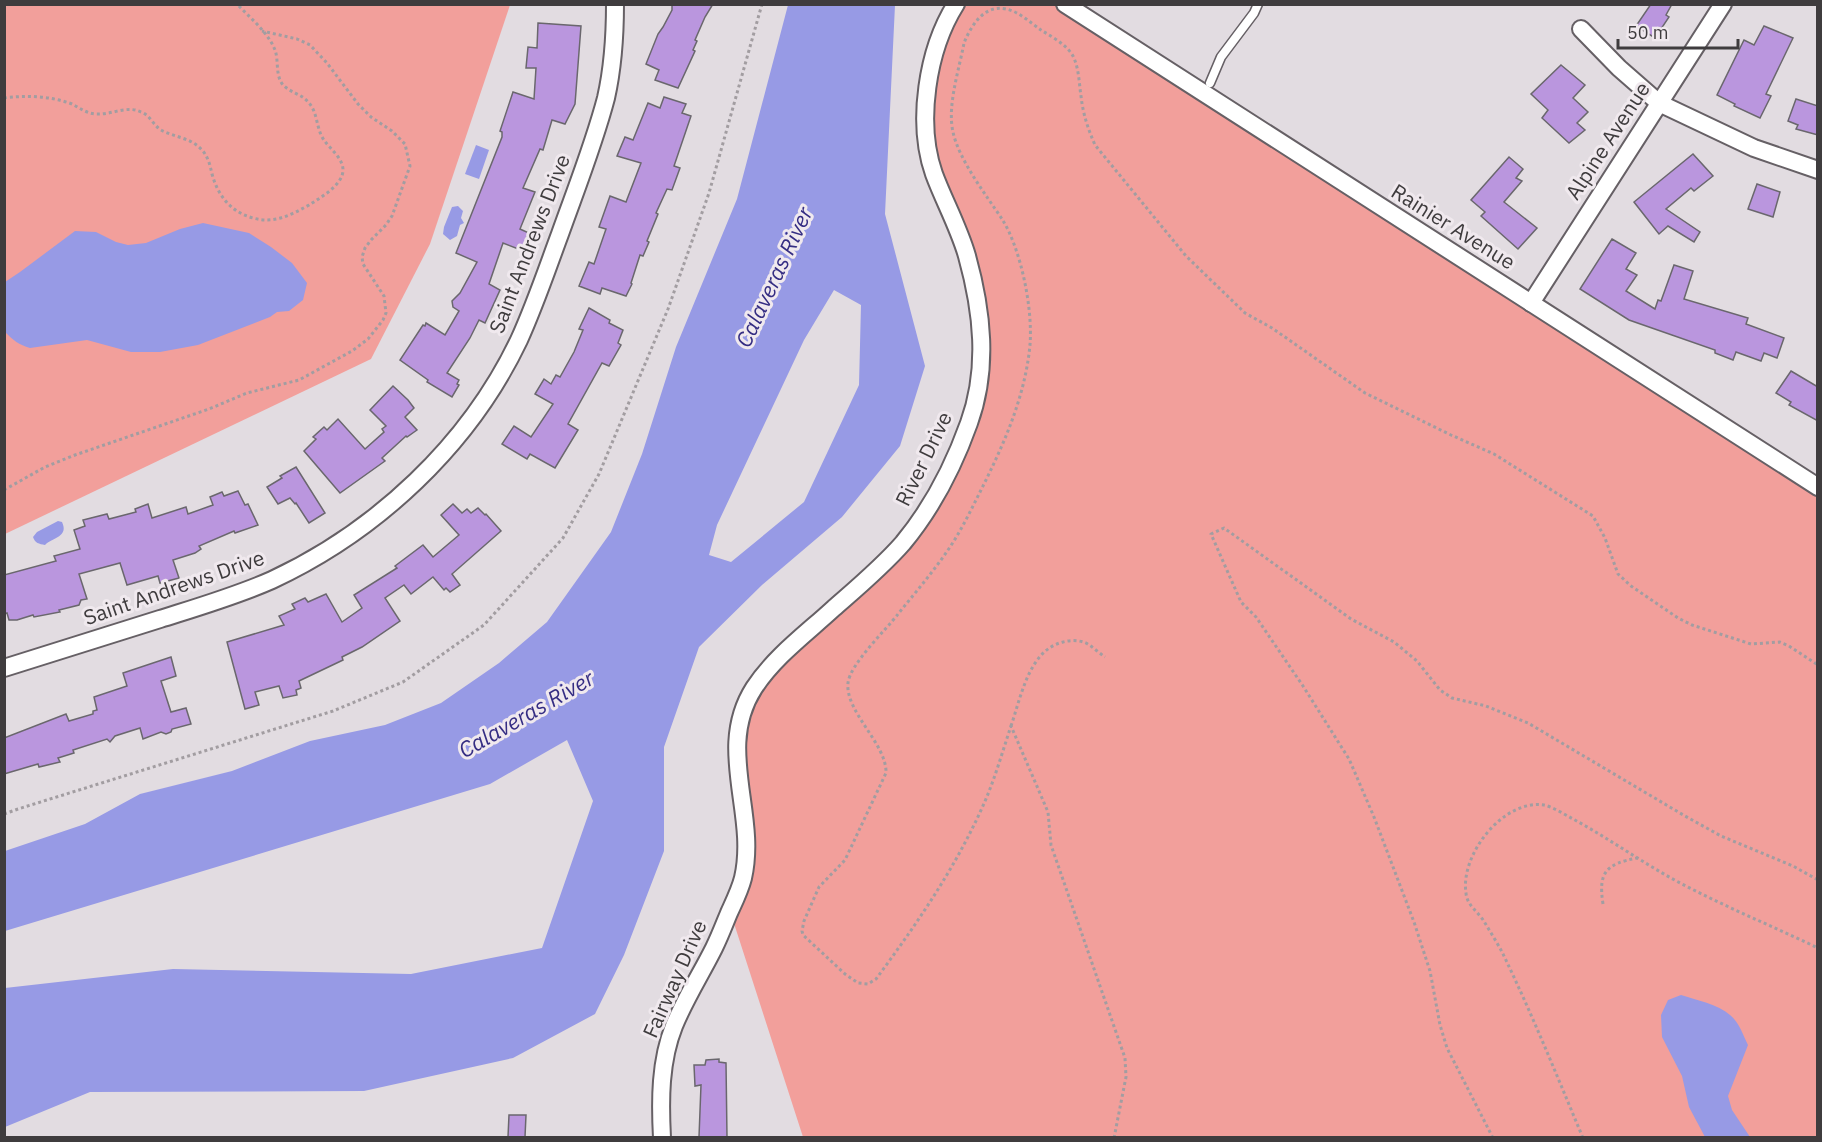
<svg xmlns="http://www.w3.org/2000/svg" width="1822" height="1142" font-family="'IBM Plex Sans',sans-serif">
	<rect width="100%" height="100%" fill="#e2dce1"/>
	<g fill="#f29f9b">
		<path d="M5 5H510L430 244 371 359 5 534Z"/>
		<path d="M959 5H1065L1817 487V1137H803L730 911 746 861 745 705 781 655 901 545 970 420 981 322 926 117 939 41Z"/>
	</g>
	<g fill="#979ae5" fill-rule="evenodd">
		<path d="M788 5H895L885 214 925 366 900 446 842 517 762 585 699 647 664 747V851L624 955 595 1014 513 1058 364 1091 90 1092 5 1127V988L173 969 411 974 542 948 593 801 567 740 490 784 5 931V851L85 824 140 794 232 771 310 741 385 725 441 703 499 663 547 622 611 532 642 454 676 347 737 199ZM834 290 861 305 859 385 804 502 731 562 709 555 717 525 804 340Z"/>
		<path d="M476 145 489 150 479 179 465 174Z"/>
		<path d="M458 206 463 211 461 218 464 223 460 225 457 236 450 240 443 234 444 227 452 207Z"/>
		<path d="M203 223 249 233 271 247 292 263 307 283 303 300 289 311 277 312 270 317 198 345 160 352H131L87 340 30 348C19 345 13 340 5 332V282L20 272 75 231 96 232 116 242 128 245 146 243 180 229Z"/>
		<path d="M58 521 62 522C69 537 53 537 45 545 39 544 35 543 33 537L37 532Z"/>
		<path d="M1681 995C1696 1000 1718 1004 1730 1015 1739 1022 1743 1035 1748 1045L1728 1096 1732 1110 1750 1137H1705L1689 1107 1682 1076 1662 1037 1661 1015 1668 1000Z"/>
	</g>
	<g fill="#ba96de" stroke="#6a676d" stroke-width="1.5">
		<path d="M672 4H713L705 17 695 40 697 41 693 50 695 51 678 88 655 80 659 70 646 64 658 34 663 27 672 10Z"/>
		<path d="M1651 4H1672L1666 15 1669 17 1655 38 1636 26Z"/>
		<path d="M538 23 581 26 575 104 565 124 552 120 543 150 540 149 523 188 535 192 520 229 529 233 521 250 503 243 489 284 500 290 485 323 479 320 470 338 447 373 459 380 457 384 459 385 452 397 427 382 428 380 400 360 423 325 425 326 426 323 445 335 459 311 453 307 452 301 460 293 477 262 456 253 502 137V132L500 131 513 92 534 99 536 68H526L528 47 537 48Z"/>
		<path d="M1764 26 1793 38 1766 94 1771 96 1760 118 1734 106 1735 104 1717 95 1744 40 1754 45Z"/>
		<path d="M1561 65 1585 85 1573 98 1588 112 1577 123 1585 130 1569 143 1542 118 1548 110 1531 94Z"/>
		<path d="M664 97 686 104 682 113 691 116 674 166 680 168 672 190 667 189 656 213 658 214 647 241 649 242 643 256 640 255 631 283 632 284 626 296 602 288 600 294 579 286 589 262 594 264 606 229 599 227 610 196 626 202 641 163 617 156 625 137 633 140 648 103 660 108Z"/>
		<path d="M1796 99 1818 106V135L1796 129 1798 125 1788 121Z"/>
		<path d="M1693 154 1713 176 1694 191 1691 188 1666 209 1700 232 1694 242 1668 226 1659 234 1634 202Z"/>
		<path d="M1509 157 1523 169 1516 178 1522 181 1504 202 1537 228 1518 249 1481 216 1485 212 1471 200Z"/>
		<path d="M1757 184 1780 192 1773 217 1748 209Z"/>
		<path d="M1612 239 1636 253 1626 269 1637 275 1626 291 1655 309 1658 300 1661 301 1674 265 1693 271 1684 299 1748 318 1746 324 1784 338 1777 358 1764 353 1761 361 1736 352 1733 360 1715 353V350L1629 320 1580 289Z"/>
		<path d="M589 308 610 320 609 323 623 330 618 343 621 345 609 366 602 363 568 424 578 430 555 468 530 454 527 459 502 444 514 426 531 437 553 404 535 394 544 379 551 384 556 375 560 377 574 352 583 330 579 329Z"/>
		<path d="M1791 371 1818 387V421L1789 405 1791 402 1776 393Z"/>
		<path d="M393 386 408 400 414 408 405 417 417 430 407 437 406 436 382 458 385 461 340 493 304 451 316 439 313 437 324 427 327 430 338 419 365 449 384 432 382 429 386 426 370 410Z"/>
		<path d="M296 467 325 513 309 523 296 503 295 504 290 498 278 504 267 487 282 478 280 476Z"/>
		<path d="M238 491 245 505 248 504 258 525 235 533 234 531 199 546 201 549 195 553 173 560 179 578 160 583 158 576 127 585 120 563 79 574 87 599 81 600 79 605 59 610 60 612 34 617 33 615 17 620H9L7 613 4 614V575L56 561 54 556 80 549 74 530 85 526 83 520 107 514 109 519 136 512 135 509 148 504 152 518 186 507 188 514 213 505 210 497 222 492 224 496Z"/>
		<path d="M453 504 462 513 467 509 471 513 478 508 485 515 486 514 501 531 452 574 460 585 450 592 446 588 444 590 433 577 411 594 404 585 385 598 400 621 362 647 342 657 343 660 299 681 301 688 296 690 297 695 283 698 279 686 255 692 259 705 245 709 227 642 284 625 279 616 295 609 292 604 305 598 308 602 326 594 342 622 362 608 354 595 397 568 395 566 423 545 433 557 459 535 441 515Z"/>
		<path d="M171 657 176 676 161 681 171 712 186 708 191 724 172 729 171 732 166 734 161 732 143 739 140 728 115 736 110 742 107 739 73 750 74 753 58 758 60 762 39 767 38 764 4 774V738L66 714 69 721 93 714V711L97 710 94 697 127 686 123 673Z"/>
		<path d="M719 1059V1062L726 1063 727 1137H699L701 1085 695 1086 694 1065H705L706 1060Z"/>
		<path d="M509 1115H526L525 1137H508Z"/>
	</g>
	<g fill="none" stroke-linecap="round" stroke-linejoin="round">
		<g stroke="#666065" stroke-width="11">
			<path id="lane" d="M1210 83 1221 57 1254 13 1258 4"/>
		</g>
		<g stroke="#666065" stroke-width="20">
			<g id="street">
				<path d="M1065 4 1818 487"/>
				<path d="M1581 29 1619 68 1659 103 1754 148 1818 170"/>
				<path d="M1531 303 1723 4"/>
				<path d="M4 668C56 652 108 635 160 619 198 607 236 596 272 580 377 531 469 445 519 340 535 305 547 269 560 234 576 189 594 144 606 98 613 67 615 36 615 4"/>
				<path d="M662 1138C660 1100 660 1061 674 1026 685 999 701 974 714 948 720 936 724 925 729 913 734 902 740 890 743 878 758 813 715 749 754 688 775 656 807 633 834 608 858 587 882 567 903 543 932 508 954 465 969 423 989 368 982 310 967 256 959 228 944 201 934 174 916 123 927 50 956 4"/>
			</g>
		</g>
		<g stroke="#a29da1" stroke-width="3" stroke-dasharray="3 3" stroke-linecap="butt">
			<path d="M4 98C26 95 51 96 72 104 80 108 87 114 97 114 111 115 127 105 141 112 150 115 153 125 161 130 174 137 191 138 201 149 208 156 210 165 212 174 218 196 231 212 253 218 274 224 291 215 309 205 320 198 343 185 343 170 343 158 330 149 324 140 316 129 318 113 309 103 302 94 291 93 283 85 275 75 279 61 275 50 268 32 250 18 237 4"/>
			<path d="M4 490 45 467 75 455 209 409 247 393 299 380 352 351 368 339 383 320 386 313 384 296 363 264 362 257 365 248 371 240 386 225 392 216 410 166 405 144 392 131 371 117 358 104 327 63 310 45 297 39 262 31"/>
			<path d="M1011 726C1021 697 1029 650 1063 642 1070 640 1079 640 1086 643 1093 647 1099 653 1105 657"/>
			<path d="M4 814 18 809 333 711 403 682 484 625 563 538 599 474 668 309 709 193 762 4"/>
			<path d="M1603 904C1598 872 1606 864 1637 858"/>
			<path d="M1114 1138 1126 1077 1125 1058 1051 845 1048 812 1011 726C1002 753 994 782 982 808 954 870 916 925 876 979L868 984 858 983 845 974 803 935 802 931 804 921 819 887 845 860 886 773C887 744 845 712 848 683 850 664 886 630 898 614 915 593 933 572 948 550 961 531 971 510 981 490 1004 444 1025 397 1030 345 1033 309 1021 249 1002 219 986 195 959 160 953 132 947 106 959 70 964 43 971 26 984 4 1006 9 1018 11 1031 23 1041 30 1052 37 1066 44 1073 56 1079 68 1079 83 1081 96 1083 114 1088 129 1095 145L1186 256 1245 313 1272 328 1365 393 1451 435 1494 454 1593 516 1605 538 1618 574 1631 586 1678 618 1692 625 1751 644 1780 642 1789 646 1818 665"/>
			<path d="M1493 1138 1447 1048 1440 1025 1430 971 1414 922 1374 817 1349 759 1303 686 1256 617 1241 602 1211 534 1224 528 1351 619 1394 642 1417 661 1440 690 1452 698 1486 706 1528 723 1685 816 1721 836 1793 866 1818 880"/>
			<path d="M1583 1138C1557 1076 1532 1014 1503 954 1498 944 1491 933 1485 923 1479 912 1467 906 1466 893 1460 855 1503 799 1544 805 1553 807 1564 814 1573 819 1610 839 1644 864 1682 884 1726 907 1772 926 1818 948"/>
		</g>
		<use href="#lane" stroke="#fff" stroke-width="8"/>
		<use href="#street" stroke="#fff" stroke-width="16"/>
	</g>
	<g text-anchor="middle" stroke-width="6" stroke-linejoin="round" paint-order="stroke">
		<g font-size="21" fill="#3f3c3e" stroke="#f0e9ee">
			<text transform="translate(1608 141) rotate(-57)" y="7">Alpine Avenue</text>
			<text transform="translate(1453 227) rotate(32)" y="7">Rainier Avenue</text>
			<text transform="translate(530 244) rotate(-69)" y="7">Saint Andrews Drive</text>
			<text transform="translate(924 459) rotate(-64)" y="7">River Drive</text>
			<text transform="translate(174 588) rotate(-19)" y="7">Saint Andrews Drive</text>
			<text transform="translate(675 979) rotate(-66)" y="7">Fairway Drive</text>
		</g>
		<g font-size="22" font-style="italic" fill="#352d83" stroke="#f0e9ee">
			<text transform="translate(774 277) rotate(-65)" y="8">Calaveras River</text>
			<text transform="translate(526 714) rotate(-30)" y="8">Calaveras River</text>
		</g>
	</g>
	<rect width="1822" height="1142" fill="none" stroke="#3f3c3e" stroke-width="12"/>
	<path d="M1618 39v9h120v-9" fill="none" stroke="#3f3c3e" stroke-width="3"/>
	<text x="1627" y="39" font-size="18" fill="#3f3c3e" stroke="#f0e9ee" stroke-width="4.5" paint-order="stroke">50 m</text>
</svg>
